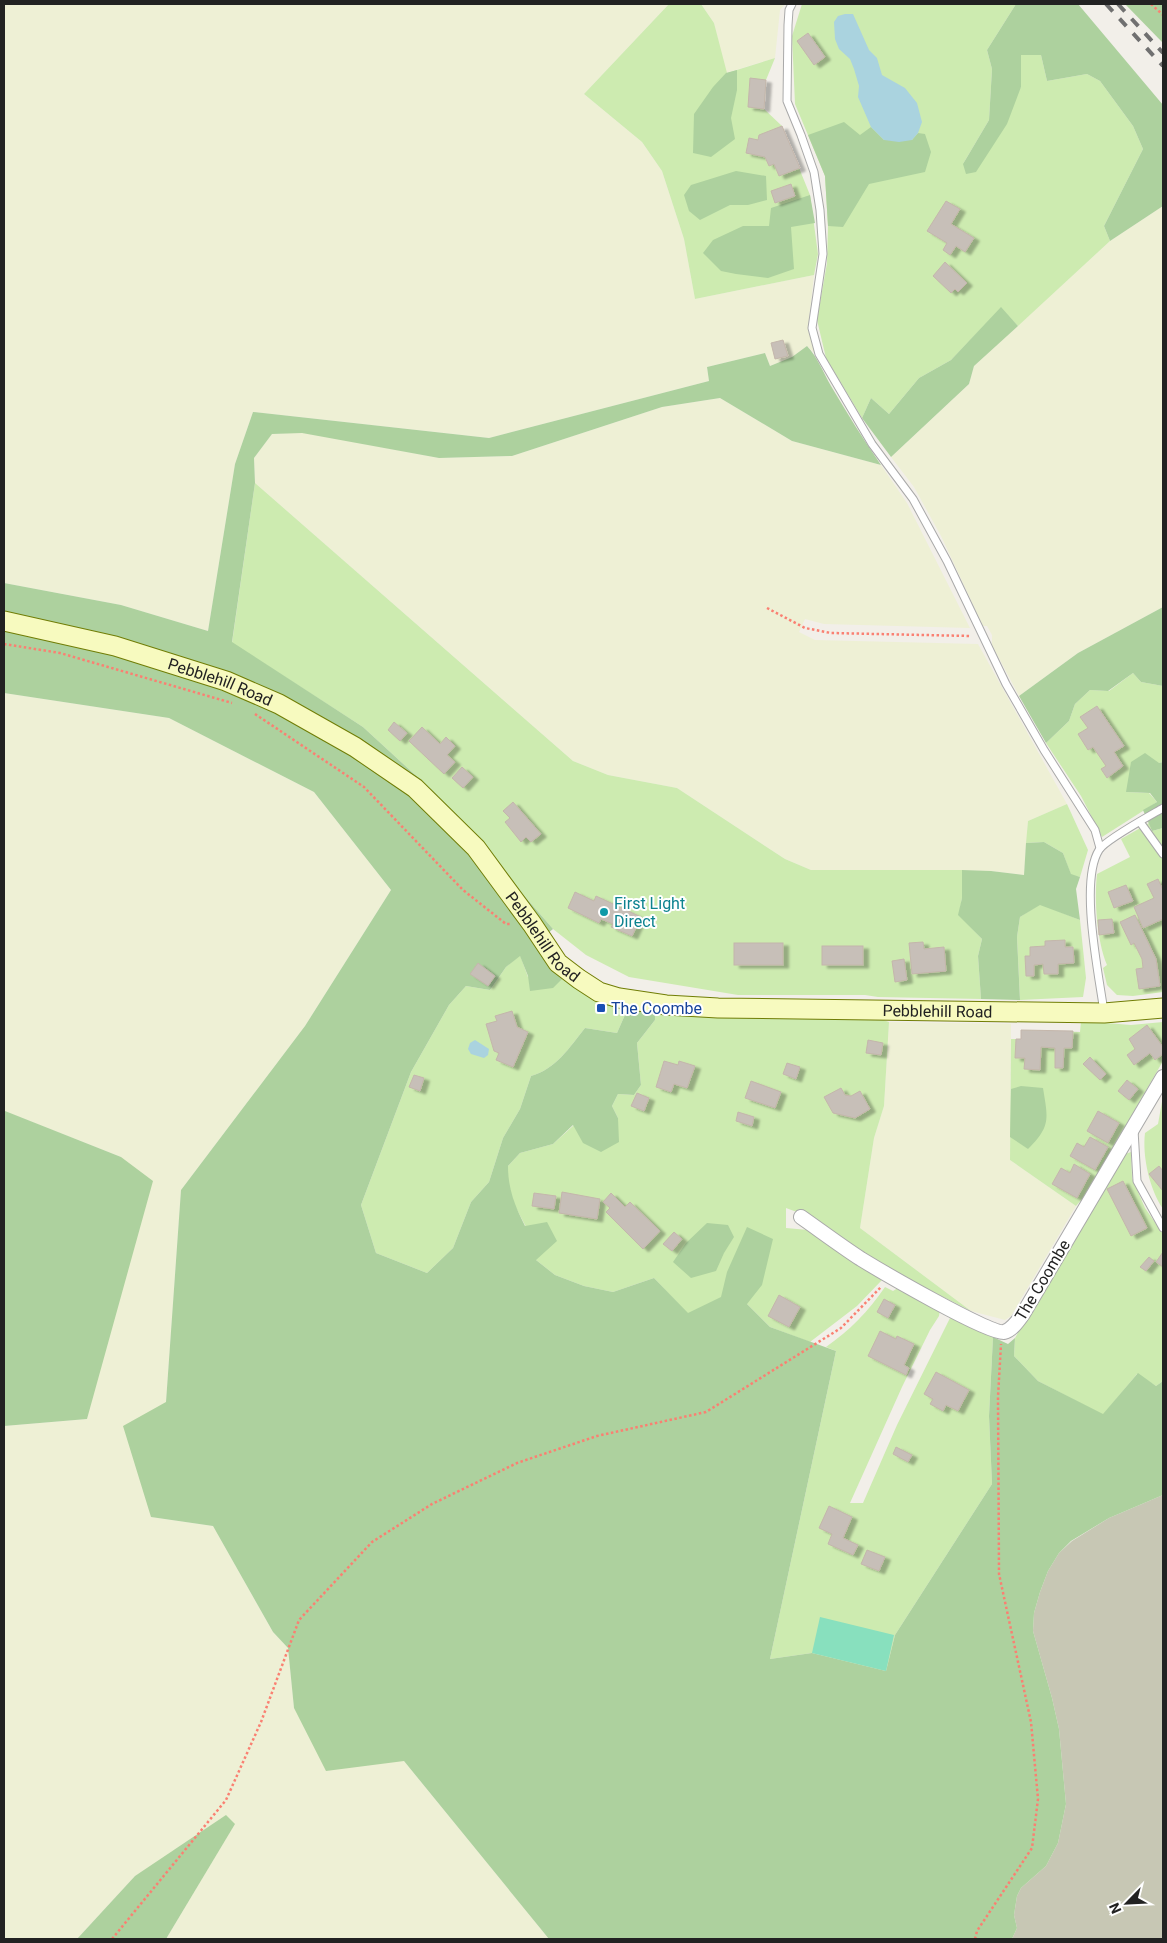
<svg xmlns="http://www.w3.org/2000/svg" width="1167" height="1943" font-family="Roboto,sans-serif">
	<defs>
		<filter id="shadow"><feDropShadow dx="5.5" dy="3" stdDeviation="1" flood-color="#0004"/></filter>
	</defs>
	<rect width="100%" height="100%" fill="#f2efe9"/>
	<path fill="#c7c7b4" d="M1163 1495V1939H1012L1017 1928 1014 1915 1017 1896 1021 1888 1046 1866 1058 1843 1066 1804 1059 1729 1052 1698 1033 1631 1034 1613 1040 1592 1048 1571 1059 1553 1072 1541 1109 1518Z"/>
	<g fill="#eef0d5">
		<path d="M4 4H669L584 94 642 142 662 171 684 239 695 299 814 275 808 329 815 354 807 346 792 357 770 366 765 353 707 367 709 381 489 438 253 412 235 464 208 631 121 605 4 583Z"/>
		<path d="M701 4H785L780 10 775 58 726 73 714 23Z"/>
		<path d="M1163 206V607L1078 653 1019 696 992 645V635L987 626H983L941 536 914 487 891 457 969 384 974 366 1110 241Z"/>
		<path d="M720 398 792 441 881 465 907 503 970 628 824 624 805 619 799 632 815 640 978 644 1067 804 1028 821 1024 875 991 871 811 870 785 859 677 788 608 775 573 761 255 483 254 458 272 434 302 432 439 458 512 456 662 407Z"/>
		<path d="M4 693 169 718 314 792 391 890 305 1026 181 1190 166 1402 151 1517 213 1526 273 1632 288 1648 294 1708 404 1761 549 1939H166L234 1825 135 1876 77 1939H4V1426L87 1419 121 1157 4 1111Z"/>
		<path d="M889 1022 1011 1024 1010 1160 1076 1206 1011 1316 1005 1320 971 1311 860 1228 874 1138 884 1106Z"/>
	</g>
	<g fill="#cdebb0">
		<path d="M669 4H701L714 23 727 73 775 58 766 80 764 109 782 126 810 195 818 254 814 275 695 299 684 239 662 171 642 142 584 94Z"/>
		<path d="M802 4H1016L987 50 992 69 989 120 963 164 1021 87V55H1041L1047 81 1087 74 1100 81 1133 126 1143 149 1104 226 1110 241 1018 326 1001 308 951 360 919 378 889 414 871 398 862 418 826 358 817 320 827 263 828 226 825 176 795 104 792 36Z"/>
		<path d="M255 483 573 761 608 775 677 788 785 859 811 870H962V898L959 915 982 939 978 956 981 999 878 997 865 995H738L629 977 586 955 553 929 437 795 363 727 232 643Z"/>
		<path d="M1133 673 1141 682 1163 686V762L1159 763 1126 792 1149 793 1157 802 1102 837 1081 796 1046 743 1069 721 1075 704 1090 690 1109 691Z"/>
		<path d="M1067 804 1088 850 1080 877 1071 875 1063 853 1044 842 1026 843 1028 821Z"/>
		<path d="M1149 823 1152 831 1163 828V992L1133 996 1117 995 1107 985 1103 968 1107 965C1097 941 1094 900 1097 874L1130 857 1121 839Z"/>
		<path d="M1040 904 1080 920 1086 978 1083 997 1020 1000 1017 937 1020 917Z"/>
		<path d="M520 955 528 977 563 978 628 1008 617 1033 585 1028C569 1048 556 1069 531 1076L520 1109 503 1138 489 1182 471 1202 453 1248 427 1273 376 1253 361 1205 411 1072 449 1005 466 986 490 990 506 967Z"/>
		<path d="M655 1012 875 1017 889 1022 884 1106 874 1138 860 1228 971 1311 892 1271 846 1243 813 1218 786 1208V1228L808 1230 882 1280 857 1306 810 1342 770 1327 747 1304 688 1314 654 1278 613 1292 584 1286 555 1275 536 1260 526 1227 513 1202 508 1183V1166L520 1153 553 1144 574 1125 618 1118 612 1106 618 1094 634 1095 641 1085 637 1043 655 1020Z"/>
		<path d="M1081 1021 1131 1025 1163 1022V1061L1087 1193 1076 1206 1010 1160 1011 1039H1021V1030L1080 1032Z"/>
		<path d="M1163 1096V1209C1150 1190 1142 1157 1145 1133L1158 1124Z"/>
		<path d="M1131 1152 1132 1178 1145 1208 1163 1234V1381L1156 1386 1137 1374 1103 1415 1038 1381 1014 1356 1015 1338 1122 1155Z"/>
		<path d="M901 1286 940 1309 939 1316 930 1330 902 1387 850 1503H863L897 1425 950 1318 959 1320 993 1337 989 1416 992 1484 895 1635 886 1671 812 1653 770 1659 836 1351 826 1347C850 1330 868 1312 885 1287L893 1291Z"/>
	</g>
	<g fill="#add19e">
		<path d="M1016 4H1078L1163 105V206L1110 241 1104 226 1143 149 1133 126 1100 81 1087 74 1047 81 1041 55H1021V87L1007 124 976 172 966 174 963 164 989 120 992 69 987 50Z"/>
		<path d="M1125 4 1163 5V43Z"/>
		<path d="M737 70V90L731 118 735 139 711 157 693 153 694 114 713 87 726 73Z"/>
		<path d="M844 122 860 135 871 127 884 140H912L918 133 925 134 931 152 925 172 869 184 843 227 828 226 825 176 808 135Z"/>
		<path d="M736 171 766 176 767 200 748 205H730L700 220 689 211 684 195 691 185Z"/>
		<path d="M810 195 815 223 791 227 794 269 768 278 736 274 721 271 703 253 713 240 743 226H769L771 208Z"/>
		<path d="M1001 307 1018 326 974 366 969 384 891 457 862 418 871 398 889 414 919 378 951 360Z"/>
		<path d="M807 346C818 358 823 372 831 386 847 413 863 439 881 465L792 441 720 398 662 407 512 456 439 458 302 433 272 434 254 458 255 483 232 642 363 727 437 795 553 929 536 943 563 978 553 988 530 991 528 976 520 956 506 967 490 990 466 986 449 1005 411 1072 361 1205 376 1253 427 1273 453 1248 471 1202 489 1182 503 1138 520 1109 531 1076C556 1069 569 1048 585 1028L617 1033 628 1008 655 1012V1020L637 1043 641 1085 634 1095 618 1094 612 1106 618 1118 619 1142 601 1152 583 1143 573 1125 553 1144 520 1153 508 1166C508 1189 515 1206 525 1226L547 1222 557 1241 536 1260 555 1275 584 1286 613 1292 654 1278 688 1313 721 1297 727 1272 747 1227 773 1239 762 1285 747 1304 770 1327 836 1351 770 1659 812 1653 886 1671 895 1635 992 1484 989 1416 993 1337 1008 1344 1015 1338 1014 1356 1038 1381 1103 1414 1138 1373 1156 1386 1163 1381V1495L1109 1518 1071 1541 1059 1553 1048 1571 1040 1592 1034 1613 1033 1631 1052 1698 1059 1729 1066 1804 1058 1843 1046 1866 1021 1888 1017 1896 1014 1915 1017 1928 1012 1939H549L404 1761 326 1771 294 1708 288 1648 273 1632 213 1526 151 1517 123 1426 166 1402 181 1190 305 1026 391 890 314 792 169 718 4 693V583L121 605 208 631 235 464 253 412 489 438 709 381 707 367 765 353 770 366 792 357Z"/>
		<path d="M1163 607V686L1141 682 1133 673 1108 691 1090 690 1075 704 1069 721 1046 743 1019 696 1078 653Z"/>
		<path d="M1145 753 1159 763 1163 762V828L1152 831 1143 810 1157 802 1150 793 1126 792 1131 762Z"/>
		<path d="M1044 842 1063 853 1071 874 1080 877 1076 889 1080 920 1040 905 1020 917 1017 937 1020 1000 981 999 978 956 982 939 958 915 962 898V870L991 871 1024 875 1026 843Z"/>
		<path d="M1021 1086 1043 1088C1048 1119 1051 1126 1028 1149L1010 1137 1011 1089Z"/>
		<path d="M4 1102 5 1111 121 1157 153 1181 87 1419 4 1426Z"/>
		<path d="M707 1223 728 1225 734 1237 724 1253 716 1271 691 1278 673 1262 686 1243Z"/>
		<path d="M226 1815 235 1824 166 1939H77L135 1876Z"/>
	</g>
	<path fill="#88e0be" d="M820 1617 894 1635 886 1671 812 1653Z"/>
	<g fill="#aad3df">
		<path d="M845 14H853L869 50 877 58 882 75 905 88 917 103 922 122 918 133 912 140 899 142 884 140 871 127 858 97 859 86 854 69 850 59 839 49 835 39 834 22 838 16Z"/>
		<path d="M475 1040 489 1049 488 1055 484 1058 471 1054 468 1049 470 1043Z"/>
	</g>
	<g fill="#c7bfb8" stroke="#c4b6ab" filter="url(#shadow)">
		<path d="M808 33 825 57 814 65 797 41Z"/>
		<path d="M750 78 766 80 764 109 748 107Z"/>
		<path d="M782 126 800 168 779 176 774 164 769 166 765 157 746 153 749 138 758 140 759 135Z"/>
		<path d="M791 184 795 196 775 203 771 191Z"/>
		<path d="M946 201 960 209 951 224 974 238 965 252 956 246 950 255 943 250 947 243 927 231Z"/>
		<path d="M945 262 967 283 958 292 955 289 951 293 933 276Z"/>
		<path d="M783 340 788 356 775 359 771 343Z"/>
		<path d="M1097 706 1124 746 1114 752 1123 766 1107 778 1101 769 1106 766 1093 747 1088 750 1078 734 1088 728 1080 717Z"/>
		<path d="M394 722 407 733 400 741 388 730Z"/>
		<path d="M422 727 440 744 446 737 455 746 447 755 455 762 444 774 409 741Z"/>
		<path d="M462 767 473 777 463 788 452 778Z"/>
		<path d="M513 802 541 834 531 842 526 837 521 842 505 822 510 818 503 811Z"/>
		<path d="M1158 879 1163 890V919L1143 928 1134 907 1154 898 1147 884Z"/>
		<path d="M1126 885 1133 901 1114 908 1108 892Z"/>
		<path d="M575 892 594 901 596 896 641 917 632 936 611 927 613 924 601 919 599 923 568 908Z"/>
		<path d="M1135 915 1156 959 1160 986 1139 989 1136 969 1143 968 1142 959 1134 943 1131 945 1120 922Z"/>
		<path d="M1112 919 1114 933 1099 935 1098 920Z"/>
		<path d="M1065 940V947H1073L1074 963 1058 964V974H1044L1043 964 1034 965V976H1026L1025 956H1030V947L1045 946V941Z"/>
		<path d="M923 942 924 949 944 947 946 971 912 974 909 943Z"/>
		<rect x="734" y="943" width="49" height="22"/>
		<rect x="822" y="946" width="41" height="19"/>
		<path d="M904 959 907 980 895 982 892 961Z"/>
		<path d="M478 963 495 976 488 986 470 974Z"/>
		<path d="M512 1011 517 1027 528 1032 513 1067 496 1060 499 1053 494 1051 486 1024 497 1021 495 1016Z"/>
		<path d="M1147 1025 1163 1047V1054L1155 1060 1150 1053 1134 1065 1127 1055 1135 1049 1129 1039Z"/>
		<path d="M1021 1030 1073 1031 1072 1048H1064L1063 1068H1055V1048L1041 1047 1040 1070 1024 1069 1025 1058H1015L1016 1039H1021Z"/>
		<path d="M868 1040 883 1043 881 1055 866 1053Z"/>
		<path d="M1090 1057 1106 1074 1100 1080 1083 1064Z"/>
		<path d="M664 1061 678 1065 679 1061 695 1066 687 1088 674 1084 671 1092 656 1087Z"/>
		<path d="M787 1063 800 1067 796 1079 783 1074Z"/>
		<path d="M414 1075 424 1078 420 1091 409 1087Z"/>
		<path d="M1127 1080 1138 1089 1129 1100 1118 1091Z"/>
		<path d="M751 1081 781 1092 775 1108 745 1098Z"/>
		<path d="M841 1088 845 1095 851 1096 860 1091 870 1109 855 1118 833 1113 824 1097Z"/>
		<path d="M637 1093 649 1098 644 1111 631 1106Z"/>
		<path d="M1098 1111 1119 1123 1108 1143 1087 1131Z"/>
		<path d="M738 1112 754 1117 752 1126 736 1121Z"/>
		<path d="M1090 1137 1108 1147 1095 1170 1070 1156 1077 1143 1084 1147Z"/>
		<path d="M1074 1164 1090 1174 1077 1198 1052 1184 1061 1168 1070 1173Z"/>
		<path d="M1159 1166 1163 1171V1191L1149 1174Z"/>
		<path d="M1123 1181 1147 1228 1131 1236 1107 1189Z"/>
		<path d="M562 1192 600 1199 597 1219 559 1213Z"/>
		<path d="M534 1193 556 1196 554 1209 532 1206Z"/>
		<path d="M611 1193 625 1207 630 1202 660 1231 643 1249 606 1212 610 1208 603 1202Z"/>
		<path d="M674 1232 682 1239 672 1251 663 1244Z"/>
		<path d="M1163 1252V1267L1156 1262Z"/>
		<path d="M1149 1257 1154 1261 1146 1271 1140 1267Z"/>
		<path d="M779 1295 800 1307 789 1327 768 1316Z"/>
		<path d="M884 1299 895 1305 888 1318 877 1312Z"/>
		<path d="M880 1331 896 1339 897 1336 914 1344 904 1365 909 1368 906 1375 868 1356Z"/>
		<path d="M936 1372 969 1390 958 1411 946 1405 943 1411 930 1404 933 1399 924 1394Z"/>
		<path d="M896 1447 912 1455 908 1462 893 1454Z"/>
		<path d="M829 1506 852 1517 843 1538 858 1545 853 1555 828 1544 832 1534 819 1528Z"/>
		<path d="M867 1550 885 1557 879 1571 861 1564Z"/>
	</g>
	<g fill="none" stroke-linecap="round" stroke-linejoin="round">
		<g stroke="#a9a9a9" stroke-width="9">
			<g id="service">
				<path d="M792 4 789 10 788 25 787 101 801 135 814 172 820 210 823 254 812 328 819 354 872 444 913 499 947 561 1006 684 1044 750 1095 830 1100 848"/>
				<path d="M1140 822 1163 854"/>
				<path d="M1104 1012C1099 975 1079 882 1099 850 1105 840 1151 815 1163 808"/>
				<path d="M1134 1130 1137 1181 1163 1228"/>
			</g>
		</g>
		<g stroke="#a9a9a9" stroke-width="16">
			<path id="minor" d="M801 1217C821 1231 841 1246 861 1259 879 1270 990 1335 1004 1332 1012 1330 1018 1321 1023 1314L1163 1077"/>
		</g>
		<g stroke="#707d05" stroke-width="21">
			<g id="secondary">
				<path id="s1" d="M4 621 115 646 226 681 279 704 355 747 415 788 476 848 532 924 558 963 579 979 599 992 619 998 666 1005 718 1008 1104 1013 1163 1008"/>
			</g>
		</g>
		<g stroke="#fa8072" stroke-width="2.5" stroke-dasharray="2.5 2.5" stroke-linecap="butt">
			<path d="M1151 4 1163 15"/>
			<path d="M767 608 805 628 831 633 970 636"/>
			<path d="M4 644 60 653 232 703"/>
			<path d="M255 714 364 787 463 890 506 924H511"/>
			<path d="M112 1939 226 1800 261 1722 299 1620 372 1542 432 1504 517 1463 597 1436 706 1412 841 1328 881 1287"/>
			<path d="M975 1939 977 1931 1032 1848 1038 1799 1031 1722 999 1574 998 1397 1001 1344"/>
		</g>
		<use href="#service" stroke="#fff" stroke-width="7"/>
		<use href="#minor" stroke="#fff" stroke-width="14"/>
		<use href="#secondary" stroke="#f7fabf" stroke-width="19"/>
		<g stroke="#707070" stroke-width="4" stroke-dasharray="10 10" stroke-linecap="butt">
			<path d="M1106 4 1163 66"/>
			<path d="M1118 4 1163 53"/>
		</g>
	</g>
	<circle fill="#0f9aa8" stroke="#fff" stroke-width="2" cx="604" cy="912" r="5"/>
	<rect fill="#1a4fb4" stroke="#fff" stroke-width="2" x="596" y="1003" width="10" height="10" rx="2.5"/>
	<g text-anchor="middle" stroke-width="4" stroke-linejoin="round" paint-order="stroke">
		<g font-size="16" fill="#222" stroke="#fff">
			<text dy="6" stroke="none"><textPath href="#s1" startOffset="225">Pebblehill Road</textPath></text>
			<text dy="6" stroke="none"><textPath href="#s1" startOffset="645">Pebblehill Road</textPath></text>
			<text dy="6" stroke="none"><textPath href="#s1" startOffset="1065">Pebblehill Road</textPath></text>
			<text transform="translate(1042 1280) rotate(-59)" y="6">The Coombe</text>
		</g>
		<g font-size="16" fill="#0d838f" stroke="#fff" text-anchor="start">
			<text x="614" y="909">First Light<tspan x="614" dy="18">Direct</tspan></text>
		</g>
		<g font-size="16" fill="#164399" stroke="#fff" text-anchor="start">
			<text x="611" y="1014">The Coombe</text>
		</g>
	</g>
	<rect width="1167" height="1943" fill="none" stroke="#222222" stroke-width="10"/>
	<g transform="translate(1127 1903) rotate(246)" stroke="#ffffff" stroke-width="4" paint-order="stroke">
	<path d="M0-4L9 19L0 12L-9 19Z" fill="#222222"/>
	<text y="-8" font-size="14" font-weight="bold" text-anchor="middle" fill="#222222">N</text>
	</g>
</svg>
